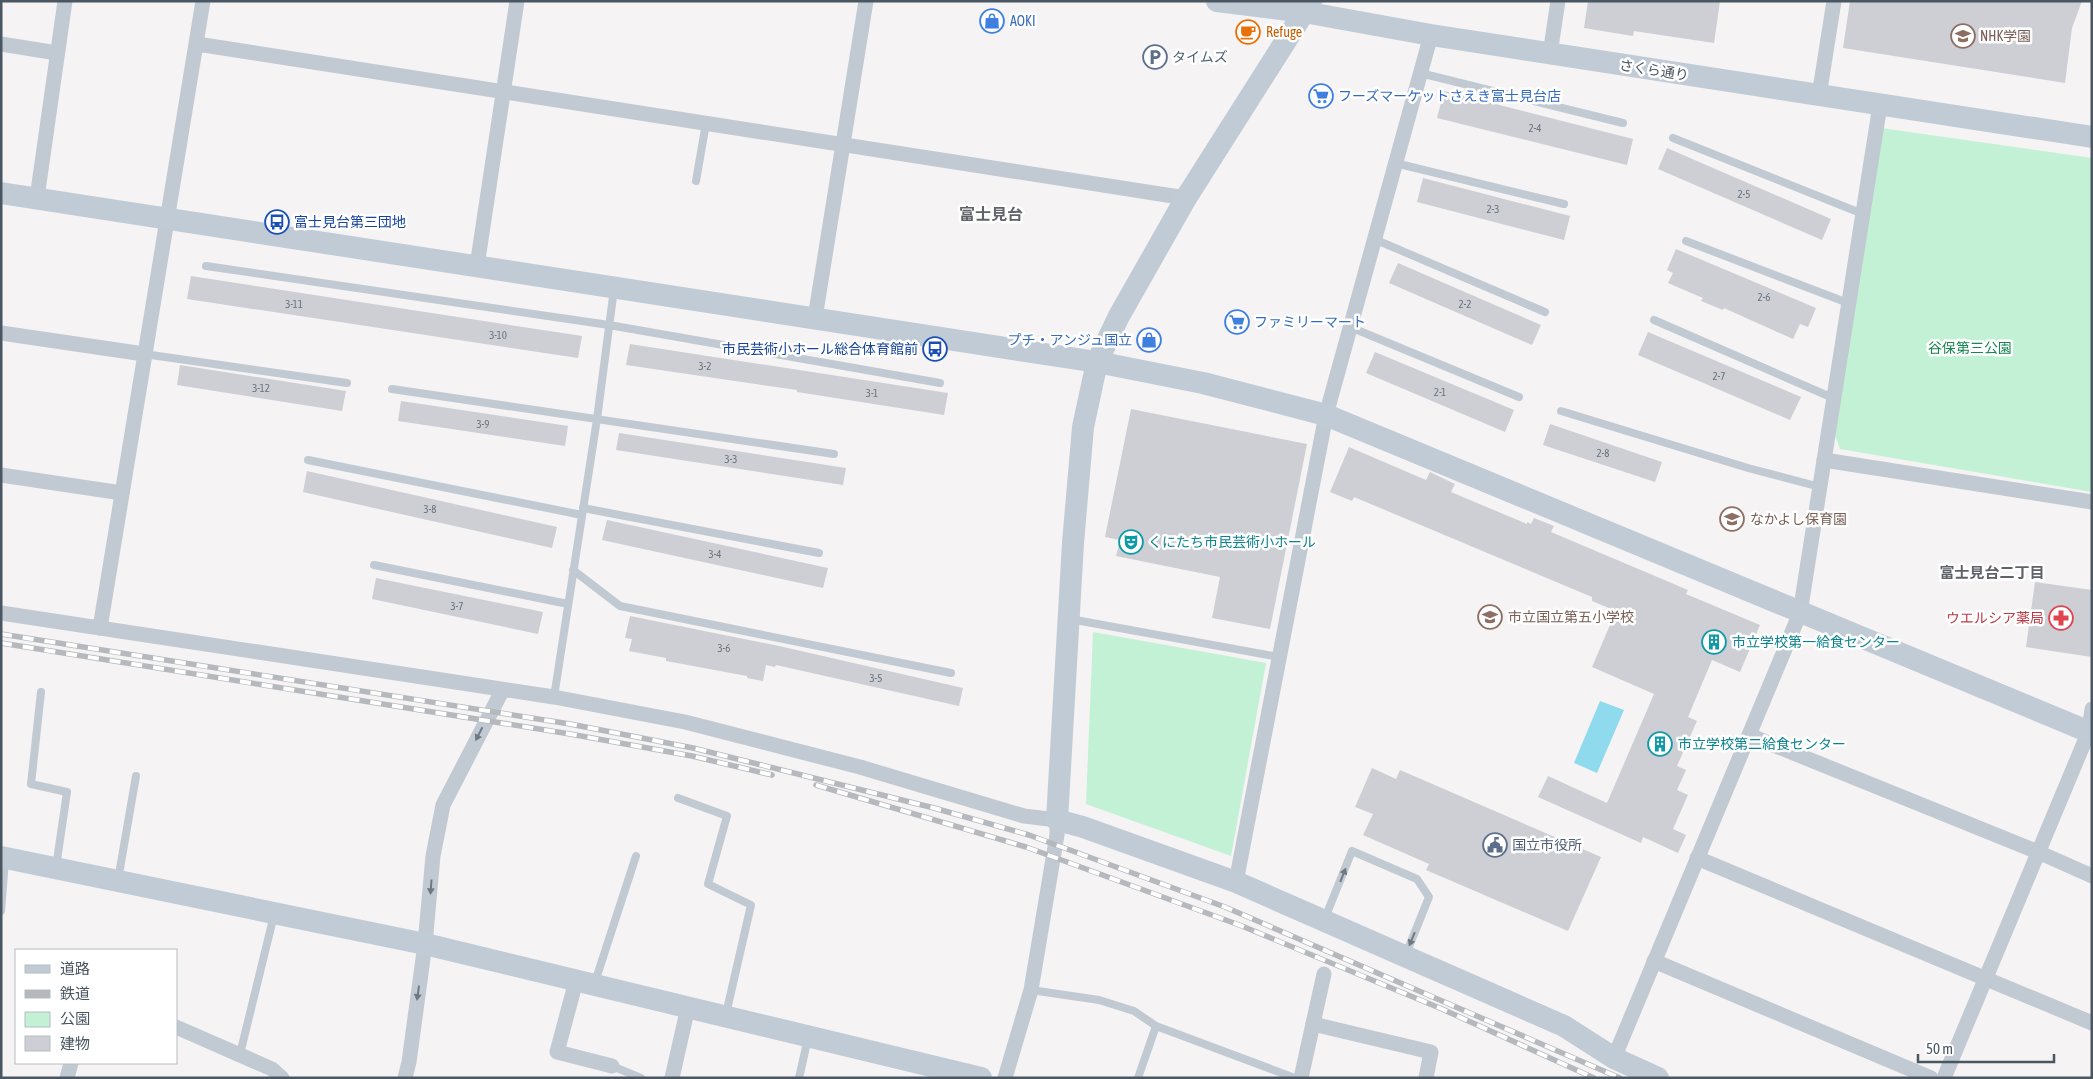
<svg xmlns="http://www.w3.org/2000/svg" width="2093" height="1079" font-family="'Asap Condensed','Noto Sans JP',sans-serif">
	<rect width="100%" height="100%" fill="#f5f3f3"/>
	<g fill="#c3f1d5">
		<path d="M1881 128 2092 158V492L1840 449 1835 435Z"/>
		<path d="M1093 632 1266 663 1231 856 1086 804Z"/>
	</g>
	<path fill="#90daee" d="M1600 701 1624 710 1597 773 1574 763Z"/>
	<g fill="#cdcfd5">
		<path d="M1588 1H1720L1714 43 1634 31 1633 36 1584 28Z"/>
		<path d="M1850 1H2082L2072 28 2065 83 1843 48Z"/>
		<path d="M1444 91 1633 139 1627 165 1437 118Z"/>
		<path d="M1667 148 1831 219 1822 240 1658 169Z"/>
		<path d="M1423 178 1570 216 1564 240 1417 202Z"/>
		<path d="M1676 249 1816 308 1808 327 1800 324 1793 339 1724 308 1723 310 1701 301 1703 298 1668 283 1673 273 1667 270Z"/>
		<path d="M1398 263 1541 325 1532 345 1389 283Z"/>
		<path d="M191 276 582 336 578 358 187 299Z"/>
		<path d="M1648 332 1801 397 1790 420 1638 355Z"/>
		<path d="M630 344 948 393 944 415 797 392V390L626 365Z"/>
		<path d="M1375 352 1514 410 1505 432 1366 373Z"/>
		<path d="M180 365 346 391 342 411 177 385Z"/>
		<path d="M401 401 568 426 565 446 398 421Z"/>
		<path d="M1131 409 1307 444 1270 629 1212 618 1220 577 1116 556 1120 540 1105 537Z"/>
		<path d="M1550 424 1662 462 1655 482 1543 445Z"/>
		<path d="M619 433 846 468 843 485 616 450Z"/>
		<path d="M1349 447 1426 480 1430 472 1455 484 1451 492 1527 524V522L1531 524 1534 518 1554 526 1551 532 1688 590 1686 594 1760 625 1740 672 1712 660 1688 717 1697 721 1677 766 1686 770 1677 790 1688 795 1673 829 1686 835 1678 853 1643 837 1641 843 1538 797 1548 776 1607 803 1654 694 1592 667 1616 611 1592 601V597L1354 497 1352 501 1330 492Z"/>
		<path d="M307 471 557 527 552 548 303 492Z"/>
		<path d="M607 520 828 568 823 588 602 540Z"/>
		<path d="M376 578 543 612 538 634 372 599Z"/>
		<path d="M2035 582 2092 590V657L2026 647Z"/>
		<path d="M630 616 779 646 963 688 959 706 776 665 775 667 766 665 763 681 747 678V676L666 661V658L629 651 632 639 625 638Z"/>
		<path d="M1372 768 1396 779 1400 770 1601 857 1568 931 1426 870 1429 864 1363 835 1373 814 1355 807Z"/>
	</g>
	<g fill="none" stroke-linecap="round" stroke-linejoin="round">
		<g stroke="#c1cad2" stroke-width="8">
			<path d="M1420 73 1623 123"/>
			<path d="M1673 138 1863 214"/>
			<path d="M1395 163 1564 204"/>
			<path d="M696 181 706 123"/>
			<path d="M1374 239 1545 312"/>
			<path d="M1686 241 1848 303"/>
			<path d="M206 266 609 325 940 383"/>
			<path d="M1654 320 1833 398"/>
			<path d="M1350 327 1519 397"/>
			<path d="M144 354 347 383"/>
			<path d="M392 389 834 454"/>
			<path d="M1561 411 1748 468 1820 487"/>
			<path d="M308 460 582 515"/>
			<path d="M583 508 819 553"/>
			<path d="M374 565 568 604"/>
			<path d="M573 570 620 606 951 673"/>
			<path d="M1070 619 1279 657"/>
			<path d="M41 692 31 784 67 792 56 867"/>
			<path d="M554 697 597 419 614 289"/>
			<path d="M678 798 727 816 708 884 751 905 726 1014"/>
			<path d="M118 880 136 776"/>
			<path d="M1 911 5 860"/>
			<path d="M1325 918 1352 851 1417 879 1429 897 1406 954"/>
			<path d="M595 982 636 856"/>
			<path d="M1031 990 1099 1000 1134 1011 1156 1026 1295 1078"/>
			<path d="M240 1054 274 915"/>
			<path d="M612 1066 641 1078"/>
			<path d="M799 1078 808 1038"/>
			<path d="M1138 1078 1156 1026"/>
		</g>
		<g stroke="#c1cad2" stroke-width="15">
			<path d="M1 44 57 53"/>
			<path d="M197 44 1186 198"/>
			<path d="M1550 54 1558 1"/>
			<path d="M1819 96 1834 1"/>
			<path d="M37 198 65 1"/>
			<path d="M477 266 517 1"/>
			<path d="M815 318 866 1"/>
			<path d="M1 333 144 354"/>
			<path d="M1824 460 2092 502"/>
			<path d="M1 475 122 493"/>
			<path d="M1 613 554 697 685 722 860 767 1024 816 1057 820V835L1031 990 1005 1078"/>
			<path d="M100 628 203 1"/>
			<path d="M1749 735 2038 852 2092 876"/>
			<path d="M1697 858 2092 1023"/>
			<path d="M1236 882 1326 415 1431 35"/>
			<path d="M1654 961 1931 1078"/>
			<path d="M576 981 557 1052 612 1066"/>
			<path d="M1313 1024 1431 1052 1426 1078"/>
			<path d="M176 1027 272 1069 282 1078"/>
			<path d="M1614 1058 1800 613 1880 105"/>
			<path d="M67 1078 71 1063"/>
			<path d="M405 1078 409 1062 425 944 433 856 443 805 502 691"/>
			<path d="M672 1078 688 1007"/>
			<path d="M1301 1078 1324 974"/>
			<path d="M1944 1078 2089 731 2092 709"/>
		</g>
		<g stroke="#c1cbd6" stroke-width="22">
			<path d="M1217 1 1304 12 1431 35 2092 137"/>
			<path d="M1311 1 1186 198 1119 316 1097 362 1083 427 1073 543 1057 820 1083 827 1236 882 1564 1026 1614 1058 1658 1078"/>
			<path d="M1 193 1097 362 1203 383 1326 415 2092 733"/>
			<path d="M1 857 425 944 981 1078"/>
		</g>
		<g stroke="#b5b8bd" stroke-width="5.5">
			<g id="rail">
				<path d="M1 634 570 724 693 748 934 808 1029 835 1225 907 1620 1078"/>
				<path d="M1 643 570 734 692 756 772 775"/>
				<path d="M816 785 1026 847 1242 926 1442 1009 1594 1078"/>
			</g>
		</g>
		<use href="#rail" stroke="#fff" stroke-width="4" stroke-dasharray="11" stroke-linecap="butt"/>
	</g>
	<defs><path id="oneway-solid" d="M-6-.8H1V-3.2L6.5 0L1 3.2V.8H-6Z" transform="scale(1.25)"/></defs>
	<g fill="#6e7983">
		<use href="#oneway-solid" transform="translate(479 734) rotate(117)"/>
		<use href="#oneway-solid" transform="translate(1343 875) rotate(-68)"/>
		<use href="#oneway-solid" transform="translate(431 887) rotate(94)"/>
		<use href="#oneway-solid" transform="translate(1412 939) rotate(112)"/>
		<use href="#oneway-solid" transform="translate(418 993) rotate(98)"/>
	</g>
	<defs>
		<g id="shop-ring" transform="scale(1.25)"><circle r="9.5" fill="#fff" stroke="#3f7fe0" stroke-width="1.5"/><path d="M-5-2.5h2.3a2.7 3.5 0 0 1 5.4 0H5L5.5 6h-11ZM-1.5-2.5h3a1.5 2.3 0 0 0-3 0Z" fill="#3f7fe0"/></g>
		<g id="cafe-ring" transform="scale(1.25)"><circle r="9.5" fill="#fff" stroke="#e8710a" stroke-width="1.5"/><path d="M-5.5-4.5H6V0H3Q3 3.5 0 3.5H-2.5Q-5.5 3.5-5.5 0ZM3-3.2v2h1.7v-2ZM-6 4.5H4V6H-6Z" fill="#e8710a"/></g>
		<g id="school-ring" transform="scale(1.25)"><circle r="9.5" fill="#fff" stroke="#8d6e63" stroke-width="1.5"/><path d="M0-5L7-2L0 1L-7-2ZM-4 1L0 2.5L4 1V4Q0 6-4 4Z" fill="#8d6e63"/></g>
		<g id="parking-ring" transform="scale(1.25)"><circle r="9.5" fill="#fff" stroke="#5c6f8a" stroke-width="1.5"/><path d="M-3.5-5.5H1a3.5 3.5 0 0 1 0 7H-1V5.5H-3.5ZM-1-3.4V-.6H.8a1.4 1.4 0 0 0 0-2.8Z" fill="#5c6f8a"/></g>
		<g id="supermarket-ring" transform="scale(1.25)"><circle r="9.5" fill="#fff" stroke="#3f7fe0" stroke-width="1.5"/><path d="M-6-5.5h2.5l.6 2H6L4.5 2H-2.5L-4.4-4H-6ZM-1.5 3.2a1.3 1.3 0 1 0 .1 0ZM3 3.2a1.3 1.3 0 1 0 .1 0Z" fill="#3f7fe0"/></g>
		<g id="bus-ring" transform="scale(1.25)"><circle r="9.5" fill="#fff" stroke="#1a4fb4" stroke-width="1.5"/><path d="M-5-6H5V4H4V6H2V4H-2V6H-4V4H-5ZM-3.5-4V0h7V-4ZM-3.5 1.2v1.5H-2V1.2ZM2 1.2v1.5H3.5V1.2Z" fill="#1a4fb4"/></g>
		<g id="theatre-ring" transform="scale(1.25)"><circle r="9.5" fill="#fff" stroke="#0f9aa8" stroke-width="1.5"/><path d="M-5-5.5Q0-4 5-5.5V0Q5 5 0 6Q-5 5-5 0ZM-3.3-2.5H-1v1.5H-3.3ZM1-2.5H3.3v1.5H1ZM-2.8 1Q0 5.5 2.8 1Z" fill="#0f9aa8"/></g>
		<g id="pharmacy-ring" transform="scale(1.25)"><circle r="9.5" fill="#fff" stroke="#e0444e" stroke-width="1.5"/><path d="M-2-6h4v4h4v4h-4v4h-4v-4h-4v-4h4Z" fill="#e0444e"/></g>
		<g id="building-ring" transform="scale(1.25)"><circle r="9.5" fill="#fff" stroke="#0f9aa8" stroke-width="1.5"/><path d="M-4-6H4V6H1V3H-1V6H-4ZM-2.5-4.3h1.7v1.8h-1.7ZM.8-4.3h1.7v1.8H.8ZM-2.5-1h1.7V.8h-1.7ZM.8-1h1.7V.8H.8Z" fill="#0f9aa8"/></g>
		<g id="civic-ring" transform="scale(1.25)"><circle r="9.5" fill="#fff" stroke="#5c6f8a" stroke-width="1.5"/><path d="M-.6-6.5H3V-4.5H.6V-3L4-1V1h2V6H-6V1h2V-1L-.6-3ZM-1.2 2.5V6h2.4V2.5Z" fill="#5c6f8a"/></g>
	</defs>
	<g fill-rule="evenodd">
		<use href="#shop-ring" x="992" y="21"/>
		<use href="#cafe-ring" x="1248" y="32"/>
		<use href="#school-ring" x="1963" y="36"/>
		<use href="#parking-ring" x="1155" y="57"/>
		<use href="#supermarket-ring" x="1321" y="96"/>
		<use href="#bus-ring" x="277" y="222"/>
		<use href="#supermarket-ring" x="1237" y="322"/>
		<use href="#shop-ring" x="1149" y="340"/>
		<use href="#bus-ring" x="935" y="349"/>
		<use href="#school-ring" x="1732" y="519"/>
		<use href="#theatre-ring" x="1131" y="542"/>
		<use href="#school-ring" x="1490" y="617"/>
		<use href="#pharmacy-ring" x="2061" y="618"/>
		<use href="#building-ring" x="1714" y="642"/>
		<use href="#building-ring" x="1660" y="744"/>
		<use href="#civic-ring" x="1495" y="845"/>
	</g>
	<g text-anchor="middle" stroke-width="5" stroke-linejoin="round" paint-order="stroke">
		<g font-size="11" fill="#6b747e">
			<text x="1535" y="132">2-4</text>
			<text x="1744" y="198">2-5</text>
			<text x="1493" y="213">2-3</text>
			<text x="1764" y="301">2-6</text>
			<text x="294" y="308">3-11</text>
			<text x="1465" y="308">2-2</text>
			<text x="498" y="339">3-10</text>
			<text x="705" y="370">3-2</text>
			<text x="1719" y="380">2-7</text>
			<text x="261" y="392">3-12</text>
			<text x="1440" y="396">2-1</text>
			<text x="872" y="397">3-1</text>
			<text x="483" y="428">3-9</text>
			<text x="1603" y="457">2-8</text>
			<text x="731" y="463">3-3</text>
			<text x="430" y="513">3-8</text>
			<text x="715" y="558">3-4</text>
			<text x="457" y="610">3-7</text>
			<text x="724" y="652">3-6</text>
			<text x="876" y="682">3-5</text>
		</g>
		<g font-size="14" fill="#366cbe" stroke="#fff" text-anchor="start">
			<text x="1010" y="26">AOKI</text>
			<text x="1338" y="101">フーズマーケットさえき富士見台店</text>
			<text x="1254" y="327">ファミリーマート</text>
			<text x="1132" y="345" text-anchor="end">プチ・アンジュ国立</text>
		</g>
		<g font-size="14" fill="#c56008" stroke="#fff" text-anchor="start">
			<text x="1266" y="37">Refuge</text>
		</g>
		<g font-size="14" fill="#785e54" stroke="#fff" text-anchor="start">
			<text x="1980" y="41">NHK学園</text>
			<text x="1750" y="524">なかよし保育園</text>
			<text x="1508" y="622">市立国立第五小学校</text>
		</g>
		<g font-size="14" fill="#4e5e75" stroke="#fff" text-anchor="start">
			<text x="1172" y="62">タイムズ</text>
			<text x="1512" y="850">国立市役所</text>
		</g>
		<g font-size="14" fill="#4a5661" stroke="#fff">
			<text transform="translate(1654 70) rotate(9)" y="5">さくら通り</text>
		</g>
		<g font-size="14" fill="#164399" stroke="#fff" text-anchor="start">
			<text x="294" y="227">富士見台第三団地</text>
			<text x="918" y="354" text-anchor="end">市民芸術小ホール総合体育館前</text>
		</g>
		<g font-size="14" fill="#17864f" stroke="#fff">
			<text x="1970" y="353">谷保第三公園</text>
		</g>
		<g font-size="14" fill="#0d838f" stroke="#fff" text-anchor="start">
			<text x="1148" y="547">くにたち市民芸術小ホール</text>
			<text x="1732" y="647">市立学校第一給食センター</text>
			<text x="1678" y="749">市立学校第二給食センター</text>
		</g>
		<g font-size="14" fill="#be3a42" stroke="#fff" text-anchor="end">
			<text x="2044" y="623">ウエルシア薬局</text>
		</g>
		<g font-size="15" font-weight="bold" fill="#5f6368" stroke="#fff">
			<text x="1992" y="578">富士見台二丁目</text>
		</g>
		<g font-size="16" font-weight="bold" fill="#5f6368" stroke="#fff">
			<text x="991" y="220">富士見台</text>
		</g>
	</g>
	<rect width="2093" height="1079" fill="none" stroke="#4a5661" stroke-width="5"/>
	<rect x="15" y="949" width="162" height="115" fill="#ffffff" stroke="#b7bbc0"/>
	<rect x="25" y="965" width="25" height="8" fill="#c1cbd6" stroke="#b7bbc0"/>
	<text x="60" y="974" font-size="15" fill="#4a5661">道路</text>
	<rect x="25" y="990" width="25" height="8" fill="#b5b8bd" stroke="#b7bbc0"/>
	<text x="60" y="999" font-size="15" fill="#4a5661">鉄道</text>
	<rect x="25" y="1012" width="25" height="15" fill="#c3f1d5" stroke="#b7bbc0"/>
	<text x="60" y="1024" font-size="15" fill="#4a5661">公園</text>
	<rect x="25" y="1036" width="25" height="15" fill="#cdcfd5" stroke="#b7bbc0"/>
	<text x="60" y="1049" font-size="15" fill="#4a5661">建物</text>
	<path d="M1918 1054v8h136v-8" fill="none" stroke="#4a5661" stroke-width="2.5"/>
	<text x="1926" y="1054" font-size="15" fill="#4a5661" stroke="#ffffff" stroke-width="4" paint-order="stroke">50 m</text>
</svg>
